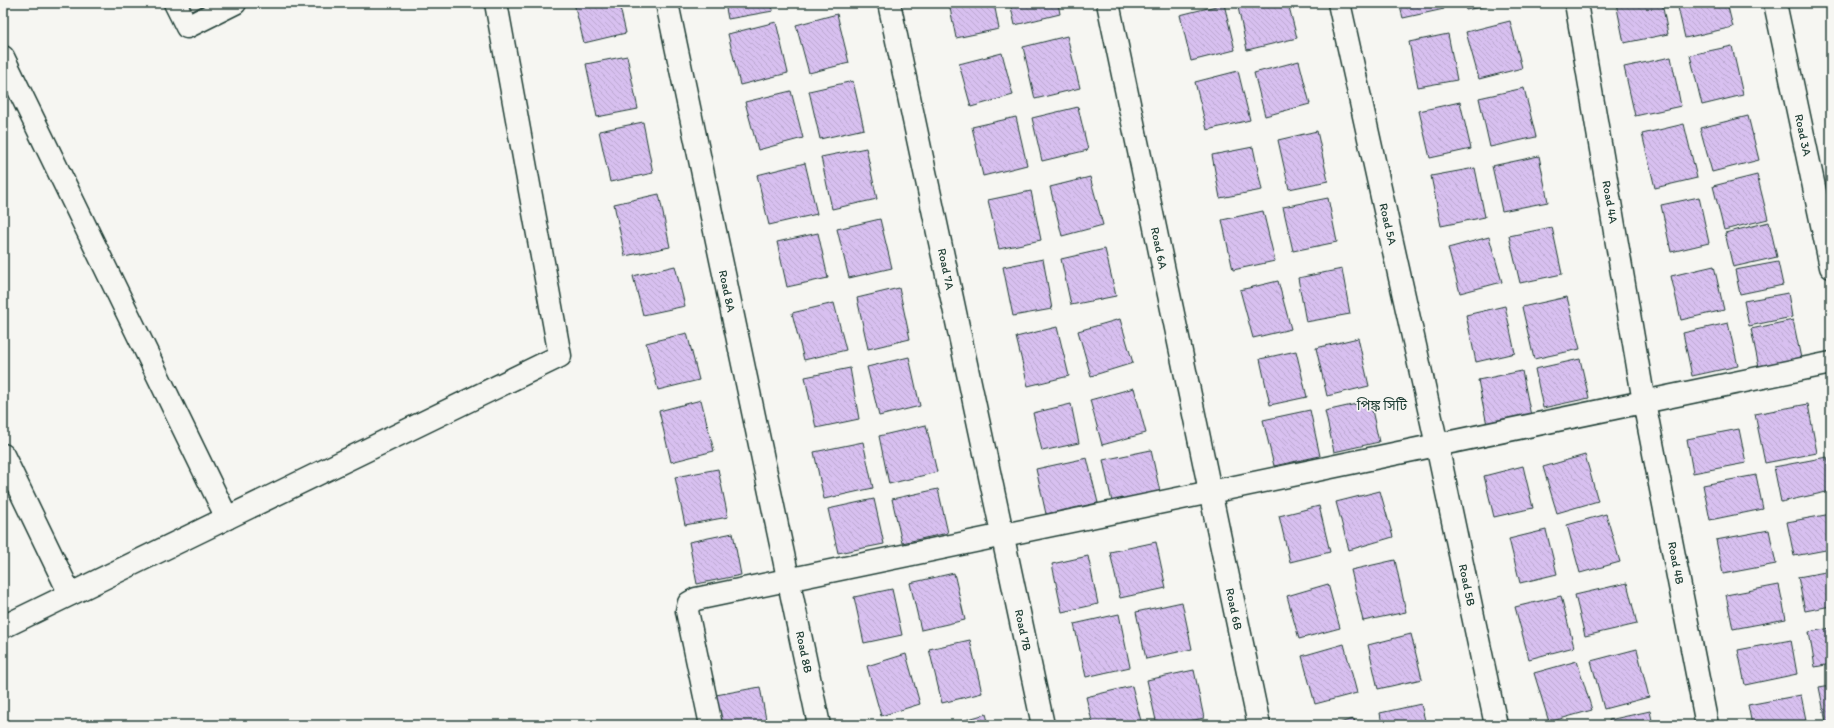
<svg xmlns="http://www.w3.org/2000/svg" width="1834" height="728" font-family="Itim,'Noto Sans Bengali',sans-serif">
	<defs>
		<pattern id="building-back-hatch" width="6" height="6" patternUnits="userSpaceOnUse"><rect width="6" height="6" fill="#d8c0f0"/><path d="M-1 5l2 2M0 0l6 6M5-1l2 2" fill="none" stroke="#b9a6ce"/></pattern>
	</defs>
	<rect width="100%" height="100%" fill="#f6f6f2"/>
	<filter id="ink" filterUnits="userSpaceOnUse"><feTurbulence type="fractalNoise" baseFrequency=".025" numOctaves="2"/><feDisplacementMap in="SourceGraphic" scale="8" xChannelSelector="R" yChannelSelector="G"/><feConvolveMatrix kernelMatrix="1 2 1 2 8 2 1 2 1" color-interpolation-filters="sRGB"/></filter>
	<g filter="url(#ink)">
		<g fill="url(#building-back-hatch)" stroke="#1f3d34">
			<path d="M574 3H619L626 33 584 43Z"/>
			<path d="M725 3H772L773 11 728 19Z"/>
			<path d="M949 3H994L999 29 956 38Z"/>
			<path d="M1010 3H1058L1060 14 1015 25Z"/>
			<path d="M1257 3H1288L1297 38 1247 50 1238 7Z"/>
			<path d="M1399 3H1443L1444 9 1403 18Z"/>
			<path d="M1464 3H1500L1466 10Z"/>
			<path d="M1616 3H1662L1668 34 1624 43Z"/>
			<path d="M1677 3H1727L1733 27 1685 38Z"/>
			<path d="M1224 4 1235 50 1191 61 1180 15Z"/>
			<path d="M837 14 849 63 809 73 796 25Z"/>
			<path d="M1510 21 1522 68 1479 79 1466 32Z"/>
			<path d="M776 22 788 73 740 85 728 34Z"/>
			<path d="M1448 34 1457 80 1418 87 1409 42Z"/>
			<path d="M1067 36 1080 88 1035 99 1023 47Z"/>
			<path d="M1732 46 1743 95 1702 105 1690 55Z"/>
			<path d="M1002 53 1013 95 971 107 959 64Z"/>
			<path d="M627 56 638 109 597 117 586 64Z"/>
			<path d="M1671 57 1681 106 1635 116 1624 67Z"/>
			<path d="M1299 61 1310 104 1265 116 1254 73Z"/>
			<path d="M1238 71 1250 120 1207 130 1195 82Z"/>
			<path d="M853 81 864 129 820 139 809 91Z"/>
			<path d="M1524 88 1536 137 1490 147 1479 98Z"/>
			<path d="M791 91 803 138 758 150 745 102Z"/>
			<path d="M1460 102 1471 149 1430 158 1419 111Z"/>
			<path d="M1078 107 1088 150 1042 161 1032 118Z"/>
			<path d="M1748 116 1759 160 1712 172 1700 128Z"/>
			<path d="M1016 117 1027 165 983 176 972 127Z"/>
			<path d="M643 122 653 173 610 182 599 131Z"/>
			<path d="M1684 124 1697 178 1655 188 1642 134Z"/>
			<path d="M1317 131 1328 181 1289 189 1278 140Z"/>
			<path d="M1253 147 1262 190 1220 198 1212 155Z"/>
			<path d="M866 148 877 199 832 209 821 157Z"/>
			<path d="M1539 156 1548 202 1502 211 1492 166Z"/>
			<path d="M805 163 817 214 769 225 757 175Z"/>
			<path d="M1475 168 1485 217 1441 226 1431 176Z"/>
			<path d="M1757 175 1768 219 1724 230 1713 186Z"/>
			<path d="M1090 177 1103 225 1062 236 1050 187Z"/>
			<path d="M1031 191 1041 240 999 249 988 200Z"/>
			<path d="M659 194 670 247 625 256 614 204Z"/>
			<path d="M1699 197 1709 243 1671 252 1661 205Z"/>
			<path d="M1328 198 1337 242 1293 251 1283 207Z"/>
			<path d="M1263 211 1275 261 1233 270 1222 220Z"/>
			<path d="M880 219 892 268 849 278 837 229Z"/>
			<path d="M1769 222 1777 257 1733 267 1725 233Z"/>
			<path d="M1552 227 1562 274 1520 283 1509 236Z"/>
			<path d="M818 233 828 278 787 287 777 242Z"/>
			<path d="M1489 237 1502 282 1460 293 1448 248Z"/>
			<path d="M1105 249 1116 296 1071 305 1061 259Z"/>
			<path d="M1043 259 1052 309 1013 316 1003 267Z"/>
			<path d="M1778 262 1783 285 1740 294 1735 270Z"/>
			<path d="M675 266 685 306 643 315 633 276Z"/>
			<path d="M1714 266 1724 310 1681 320 1671 276Z"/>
			<path d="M1342 269 1350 314 1306 322 1298 278Z"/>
			<path d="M1278 281 1291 329 1253 338 1240 290Z"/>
			<path d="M899 288 910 339 868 349 857 298Z"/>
			<path d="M1788 293 1792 317 1749 326 1744 301Z"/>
			<path d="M1567 297 1580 349 1534 359 1522 307Z"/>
			<path d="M834 303 846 350 804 360 792 313Z"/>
			<path d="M1505 306 1515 353 1476 362 1466 315Z"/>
			<path d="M1120 319 1133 363 1091 376 1078 331Z"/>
			<path d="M1793 320 1802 363 1760 372 1751 329Z"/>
			<path d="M1728 323 1738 366 1692 376 1683 333Z"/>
			<path d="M1057 327 1069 376 1028 386 1016 337Z"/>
			<path d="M687 333 699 380 658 390 646 343Z"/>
			<path d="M1358 338 1369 386 1327 396 1316 348Z"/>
			<path d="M1296 351 1307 397 1270 405 1260 359Z"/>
			<path d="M909 357 920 406 879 416 867 367Z"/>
			<path d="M1580 359 1589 398 1543 408 1535 369Z"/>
			<path d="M850 368 859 419 816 428 805 377Z"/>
			<path d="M1522 371 1531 416 1487 425 1478 380Z"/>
			<path d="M1134 388 1146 433 1102 445 1090 400Z"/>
			<path d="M701 400 714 451 671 462 659 411Z"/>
			<path d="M1370 401 1379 442 1334 452 1325 411Z"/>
			<path d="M1071 404 1079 443 1042 451 1033 413Z"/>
			<path d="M1808 404 1817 453 1765 463 1755 414Z"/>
			<path d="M1310 410 1320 456 1274 466 1263 420Z"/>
			<path d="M926 425 937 472 889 484 879 436Z"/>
			<path d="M1739 429 1746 463 1693 473 1687 439Z"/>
			<path d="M863 442 873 488 824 499 814 452Z"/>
			<path d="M1151 450 1160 492 1112 502 1103 460Z"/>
			<path d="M1585 455 1598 501 1557 513 1543 467Z"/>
			<path d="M1827 457 1831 475V491L1781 502 1774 467Z"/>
			<path d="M1087 458 1098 503 1046 514 1036 469Z"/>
			<path d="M1523 466 1533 508 1494 517 1484 476Z"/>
			<path d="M718 469 728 517 685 525 675 477Z"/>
			<path d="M1756 475 1763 509 1710 520 1703 485Z"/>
			<path d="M938 489 948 533 902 543 892 499Z"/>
			<path d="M1380 491 1393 537 1349 550 1336 502Z"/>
			<path d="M874 499 884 544 838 553 828 509Z"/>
			<path d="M1319 506 1330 552 1290 562 1279 516Z"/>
			<path d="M1606 514 1620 562 1580 573 1567 525Z"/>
			<path d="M1831 514V549L1794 556 1787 522Z"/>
			<path d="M1546 530 1557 574 1520 583 1509 539Z"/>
			<path d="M1769 530 1776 564 1723 574 1716 540Z"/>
			<path d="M733 533 741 575 697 584 689 542Z"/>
			<path d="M1156 542 1166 588 1120 598 1110 552Z"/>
			<path d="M1088 556 1098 604 1062 612 1052 564Z"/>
			<path d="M1395 560 1406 612 1363 621 1351 570Z"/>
			<path d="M1831 571V606L1805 611 1798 577Z"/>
			<path d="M954 573 965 620 921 630 910 583Z"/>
			<path d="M1627 583 1637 624 1585 636 1575 595Z"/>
			<path d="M1328 584 1340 628 1299 639 1287 596Z"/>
			<path d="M1779 585 1786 619 1733 629 1726 595Z"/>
			<path d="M892 589 902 635 864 643 854 597Z"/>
			<path d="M1561 596 1574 647 1529 659 1515 607Z"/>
			<path d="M1182 602 1192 649 1146 659 1136 612Z"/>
			<path d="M1119 614 1130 667 1086 677 1074 624Z"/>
			<path d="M1831 628V664L1815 667 1809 632Z"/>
			<path d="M1411 634 1422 679 1378 689 1368 645Z"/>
			<path d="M970 640 982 693 942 703 929 649Z"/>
			<path d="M1791 640 1797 674 1745 685 1738 650Z"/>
			<path d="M1344 644 1357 693 1315 704 1302 656Z"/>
			<path d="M1637 649 1649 697 1604 709 1591 661Z"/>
			<path d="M906 654 920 704 881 716 867 666Z"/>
			<path d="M1577 661 1592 710 1549 722 1534 673Z"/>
			<path d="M1194 670 1204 718 1170 725H1157L1147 680Z"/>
			<path d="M1831 685V721L1826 722 1819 687Z"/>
			<path d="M1132 686 1142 725H1093L1086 697Z"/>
			<path d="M760 687 767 725H722L716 695Z"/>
			<path d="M1801 695 1807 725H1752L1748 705Z"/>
			<path d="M1421 704 1426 725H1382L1380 713Z"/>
			<path d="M1650 711 1653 725H1610L1609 720Z"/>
			<path d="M986 714 989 725H947Z"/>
			<path d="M1354 719 1356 725H1331Z"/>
		</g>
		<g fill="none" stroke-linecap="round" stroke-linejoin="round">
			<g stroke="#1f3d34" stroke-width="25">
				<g id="minor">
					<path d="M175 3 187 27 235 3"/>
					<path d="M667 3 819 725"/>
					<path d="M889 3 1043 725"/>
					<path d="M1108 3 1259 725"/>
					<path d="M1339 3 1437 445 1496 725"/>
					<path d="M1576 3 1644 402 1707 725"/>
					<path d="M1775 3 1831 267"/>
					<path d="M3 57 227 518"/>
					<path d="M3 455 70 594"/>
					<path d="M3 627 560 356 496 3"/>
					<path d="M711 725 687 611 689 603 696 599 1831 363"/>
				</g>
			</g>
			<use href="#minor" stroke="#f6f6f2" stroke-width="22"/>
		</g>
	</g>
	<g text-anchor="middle" stroke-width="3" stroke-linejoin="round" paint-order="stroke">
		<g font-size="12" fill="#1f3d34" stroke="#f6f6f2">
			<text transform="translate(1803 135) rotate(78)" y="4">Road 3A</text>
			<text transform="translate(1610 202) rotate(80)" y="4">Road 4A</text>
			<text transform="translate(1388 224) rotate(77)" y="4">Road 5A</text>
			<text transform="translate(1159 248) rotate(78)" y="4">Road 6A</text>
			<text transform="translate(946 269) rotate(78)" y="4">Road 7A</text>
			<text transform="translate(727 291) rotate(78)" y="4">Road 8A</text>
			<text transform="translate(1676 563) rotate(79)" y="4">Road 4B</text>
			<text transform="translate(1467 585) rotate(78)" y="4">Road 5B</text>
			<text transform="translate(1234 609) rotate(78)" y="4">Road 6B</text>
			<text transform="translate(1023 630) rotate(78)" y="4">Road 7B</text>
			<text transform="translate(804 652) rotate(78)" y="4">Road 8B</text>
		</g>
		<g font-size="14" fill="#1f3d34" stroke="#f6f6f2">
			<text x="1382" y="410">পিঙ্ক সিটি</text>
		</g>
	</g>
	<rect width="1834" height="728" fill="none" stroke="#f6f6f2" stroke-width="16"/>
	<rect x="8" y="8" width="1818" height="712" fill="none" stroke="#1f3d34" stroke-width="1.5" filter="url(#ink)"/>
</svg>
